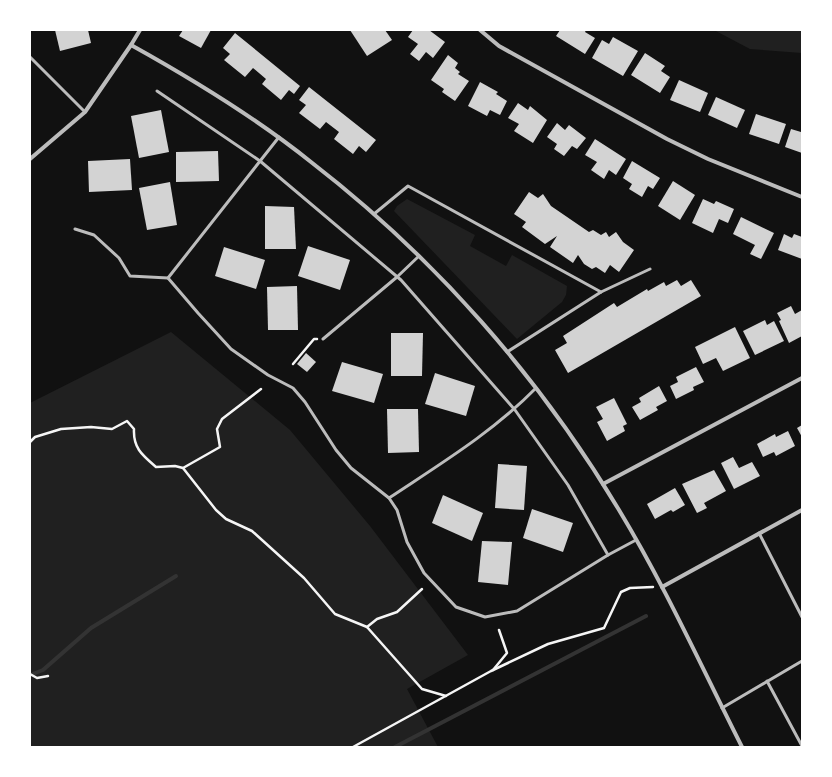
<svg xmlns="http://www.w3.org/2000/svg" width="832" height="777" font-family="Merriweather,serif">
	<rect width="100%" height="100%" fill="#111"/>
	<g fill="#202020">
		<path d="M714 30H802V53L750 49Z"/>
		<path d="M407 199 475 235 470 246 506 266 512 255 567 286 566 295 562 302 517 339 394 211 397 206Z"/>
		<path d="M171 332 290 430 370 526 468 655 407 689 438 747H30V403Z"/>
	</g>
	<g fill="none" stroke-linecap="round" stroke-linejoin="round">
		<g stroke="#333" stroke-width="4">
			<path d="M30 675 43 670 91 628 176 576"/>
			<path d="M395 747 646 616"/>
		</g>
	</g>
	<g fill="#d3d3d3">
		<path d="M55 30H88L91 43 60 51Z"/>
		<path d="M183 30H211L201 48 179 36Z"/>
		<path d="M350 30H385L392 40 367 56Z"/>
		<path d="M413 30H429L445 42 433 58 426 52 419 61 410 54 418 44 408 37Z"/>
		<path d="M560 30H586L585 32 595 38 585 54 556 36Z"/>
		<path d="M235 33 300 86 294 94 289 90 281 100 262 84 266 79 253 68 245 77 224 60 230 54 223 48Z"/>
		<path d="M613 37 638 51 623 76 592 58 602 40 609 44Z"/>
		<path d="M645 53 665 66 661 71 670 77 660 93 631 75Z"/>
		<path d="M448 55 458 63 455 68 460 72 458 74 469 81 455 101 442 92 444 89 431 80Z"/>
		<path d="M679 80 708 93 700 112 670 100Z"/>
		<path d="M480 82 498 92 496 94 507 101 500 115 490 110 487 116 468 106Z"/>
		<path d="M309 87 376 140 366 152 359 146 353 154 334 139 339 132 326 122 320 129 299 113 306 105 299 100Z"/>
		<path d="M716 97 745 110 737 128 708 115Z"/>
		<path d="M518 103 528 110 530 106 547 120 533 143 514 131 519 124 508 118Z"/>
		<path d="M161 110 169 152 139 158 131 116Z"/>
		<path d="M756 114 786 124 779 144 749 134Z"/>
		<path d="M557 123 565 130 569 125 586 138 577 149 572 146 564 156 554 149 557 144 547 137Z"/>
		<path d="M791 129 801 132 802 129V153L785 147Z"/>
		<path d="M595 139 626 159 616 175 609 170 604 179 591 170 597 162 585 155Z"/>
		<path d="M218 151 219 181 176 182V152Z"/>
		<path d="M130 159 132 190 89 192 88 161Z"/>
		<path d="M632 161 660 178 653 189 648 186 642 197 629 189 632 184 623 178Z"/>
		<path d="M673 181 695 195 680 220 658 206Z"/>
		<path d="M170 182 177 225 147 230 139 188Z"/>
		<path d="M529 192 538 198 543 194 551 206 589 232 593 230 601 235 606 232 609 237 616 232 623 242 634 250 619 272 610 265 605 273 596 267 592 269 584 264 578 255 573 263 550 247 557 236 545 244 522 227 526 222 514 214Z"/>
		<path d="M703 199 714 204 716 201 734 209 728 223 719 219 713 233 692 223Z"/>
		<path d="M265 206 294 207 296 249H265Z"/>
		<path d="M741 217 774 233 761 259 750 254 755 245 733 234Z"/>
		<path d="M784 234 792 238 794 234 802 237V259L778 250Z"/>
		<path d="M308 246 350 260 340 290 298 276Z"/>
		<path d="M224 247 265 260 256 289 215 276Z"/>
		<path d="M677 280 681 286 691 280 701 296 568 373 555 350 567 343 563 336 614 303 617 307 647 289 648 291 664 282 666 286Z"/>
		<path d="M297 286 298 330H268L267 287Z"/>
		<path d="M791 306 795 314 802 310V336L789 343 779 321 781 320 777 313Z"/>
		<path d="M765 320 767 325 774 321 784 341 755 355 743 331Z"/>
		<path d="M735 327 750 358 723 371 716 358 703 364 695 347Z"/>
		<path d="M391 333H423L422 376H391Z"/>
		<path d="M306 353 316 362 307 372 297 364Z"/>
		<path d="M342 362 383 374 374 403 332 391Z"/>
		<path d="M696 367 704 382 693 387 694 390 676 399 670 386 678 382 676 377Z"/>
		<path d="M435 373 475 386 466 416 425 404Z"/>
		<path d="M659 386 667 401 656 407 658 410 640 420 632 407 641 402 639 398Z"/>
		<path d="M614 398 627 424 623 426 625 431 607 441 597 422 603 419 596 407Z"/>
		<path d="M387 409H418L419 452 388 453Z"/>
		<path d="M802 425V437L797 428Z"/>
		<path d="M788 431 795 446 776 456 774 452 763 457 757 444 775 434 776 437Z"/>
		<path d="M733 457 739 468 752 462 760 476 734 489 721 463Z"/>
		<path d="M498 464 527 466 524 510 495 508Z"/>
		<path d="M714 470 726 491 704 503 707 508 697 513 682 484Z"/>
		<path d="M675 488 685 505 673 512 671 510 655 519 647 504Z"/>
		<path d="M443 495 483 513 472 541 432 523Z"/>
		<path d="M532 509 573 523 563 552 523 538Z"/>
		<path d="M482 541 512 542 508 585 478 582Z"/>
	</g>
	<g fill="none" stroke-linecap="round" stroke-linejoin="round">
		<g stroke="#f5f5f5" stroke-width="2.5">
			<path d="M293 364 314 339H317"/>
			<path d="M30 442 35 437 61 429 91 427 112 429 127 421 134 429C133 448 142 455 156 467L175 466 183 468 216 510 226 519 252 531 304 578 335 614 367 627 422 689 446 696"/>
			<path d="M183 468 220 447 217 429 222 419 261 389"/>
			<path d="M367 627 377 619 397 612 422 589"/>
			<path d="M493 670 507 653 499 630"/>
			<path d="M30 674 37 678 48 676"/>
			<path d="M353 747 491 671 548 644 604 628 621 592 630 588 653 587"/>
		</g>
		<g stroke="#bcbcbc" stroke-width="3">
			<path d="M30 57 85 112"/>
			<path d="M157 91 260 161 401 280 515 410 568 485 608 555 636 540"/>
			<path d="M279 137 168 278 198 313 231 349 268 375 293 388 305 402 336 450 351 468 389 498 397 510 407 542 424 573 456 607 485 617 517 611 608 555"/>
			<path d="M374 214 408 186 601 292"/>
			<path d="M75 229 94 235 119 258 130 276 168 278"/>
			<path d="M323 339 397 277 419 256"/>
			<path d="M507 352 601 292 650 269"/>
			<path d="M389 498C440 464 493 432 536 388"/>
			<path d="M759 533 802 617"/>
			<path d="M767 681 802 746"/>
			<path d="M722 708 802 661"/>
		</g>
		<g stroke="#bcbcbc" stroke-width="4">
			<path d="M480 30 499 46 667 139 708 159 802 197"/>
			<path d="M131 45C194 80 255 117 311 162 434 257 539 376 619 510 665 586 702 668 742 747"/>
			<path d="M30 159 85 112 131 45 140 30"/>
			<path d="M603 484 802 378"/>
			<path d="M662 587 802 510"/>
		</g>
	</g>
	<rect width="832" height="777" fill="none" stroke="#ffffff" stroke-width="62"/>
</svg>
